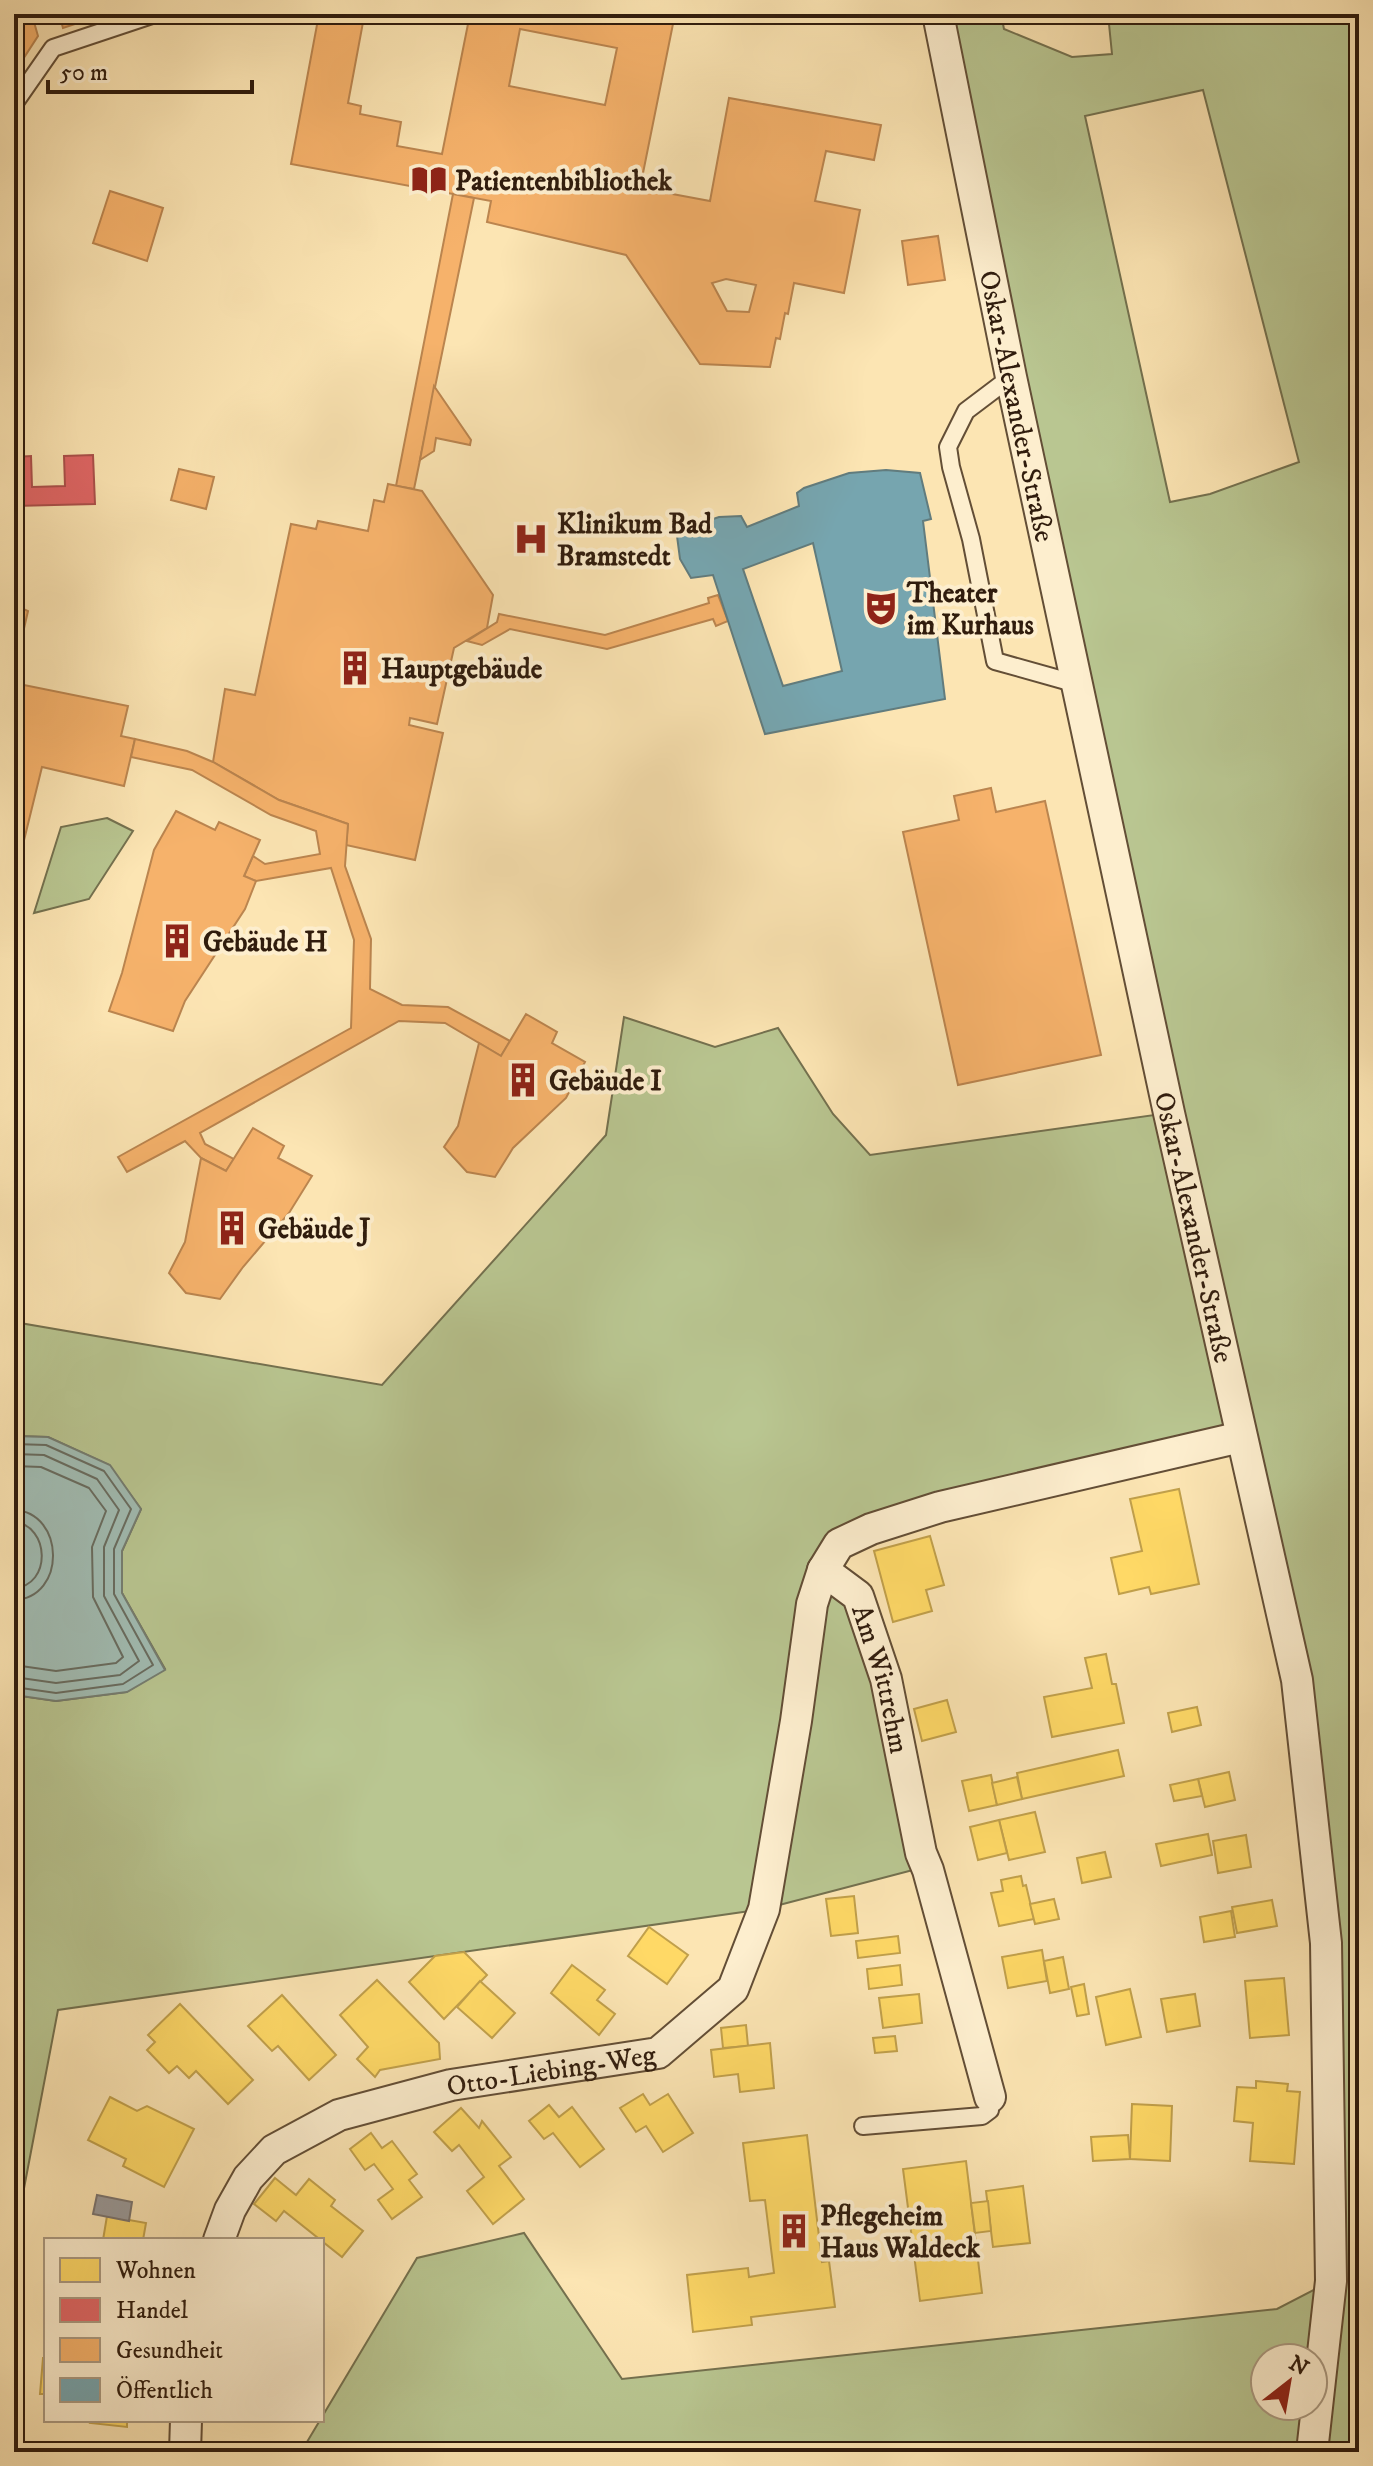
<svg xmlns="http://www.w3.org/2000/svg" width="1373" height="2466" font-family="'IM FELL DW Pica',serif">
	<rect width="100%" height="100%" fill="#fce5b3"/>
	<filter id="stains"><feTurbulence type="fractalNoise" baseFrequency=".0025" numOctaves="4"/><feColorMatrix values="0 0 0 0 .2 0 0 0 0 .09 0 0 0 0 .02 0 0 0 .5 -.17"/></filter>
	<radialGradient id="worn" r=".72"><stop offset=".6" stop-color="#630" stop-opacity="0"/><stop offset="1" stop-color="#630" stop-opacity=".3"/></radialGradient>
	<g fill="#b9c691" stroke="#74714f" stroke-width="2" fill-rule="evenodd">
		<path d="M938 14H1001L1004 29 1072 57 1112 54 1108 14H1359V2452H301L417 2258 524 2233 622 2379 1277 2309 1331 2281 1297 1680 1231 1424 831 1535 881 1682 913 1870 764 1909 58 2010 17 2225 14 2270V1695L56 1701 126 1692 165 1669 122 1593V1551L141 1509 109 1465 48 1437 14 1436V1322L382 1385 606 1135 624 1017 715 1047 778 1028 833 1114 870 1155 1169 1113ZM1203 90 1299 462 1210 494 1170 502 1085 116ZM1265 2358H1313V2406H1265Z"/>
		<path d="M107 818 133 831 89 899 34 913 61 827Z"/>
	</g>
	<path fill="#a1bdb4" stroke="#747d71" stroke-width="2" d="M14 1436 48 1437 110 1465 141 1509 122 1551V1593L165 1670 127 1692 56 1701 14 1695V1573L24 1563 20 1543 14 1535Z"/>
	<g fill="#ffd966" stroke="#c1a04b" stroke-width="2">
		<path d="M1179 1489 1199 1584 1151 1594 1149 1587 1119 1594 1111 1558 1142 1551 1130 1499Z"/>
		<path d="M930 1536 944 1585 926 1590 932 1611 893 1622 874 1551Z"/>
		<path d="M1106 1654 1112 1684H1116L1124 1723 1052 1737 1044 1697 1092 1688 1085 1658Z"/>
		<path d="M947 1700 956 1732 922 1741 914 1709Z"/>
		<path d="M1197 1707 1201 1725 1172 1732 1168 1713Z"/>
		<path d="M1118 1750 1124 1776 1022 1799 1017 1773Z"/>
		<path d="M1229 1772 1235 1800 1205 1807 1198 1779Z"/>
		<path d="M991 1775 997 1805 969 1811 962 1781Z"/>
		<path d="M1017 1777 1022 1799 997 1805 992 1783Z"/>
		<path d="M1198 1779 1202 1796 1174 1801 1170 1785Z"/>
		<path d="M1035 1812 1045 1852 1009 1860 999 1820Z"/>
		<path d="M999 1820 1007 1853 978 1860 970 1827Z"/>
		<path d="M1208 1834 1212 1855 1161 1866 1156 1844Z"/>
		<path d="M1246 1835 1251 1867 1218 1873 1213 1841Z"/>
		<path d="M1105 1852 1111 1877 1082 1883 1077 1858Z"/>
		<path d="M1021 1876 1023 1886 1026 1885 1034 1919 999 1926 991 1893 1003 1891 1001 1880Z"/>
		<path d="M854 1896 858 1933 831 1936 826 1899Z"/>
		<path d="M1054 1899 1059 1919 1035 1924 1030 1904Z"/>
		<path d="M1272 1900 1277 1926 1237 1933 1232 1907Z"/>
		<path d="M1231 1911 1235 1937 1204 1942 1200 1917Z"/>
		<path d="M649 1927 688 1955 667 1984 628 1956Z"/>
		<path d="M898 1936 900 1953 858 1958 856 1941Z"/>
		<path d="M1042 1950 1047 1981 1008 1988 1002 1957Z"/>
		<path d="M464 1952 487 1975 444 2019 409 1982 435 1956Z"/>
		<path d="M1063 1957 1069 1989 1050 1993 1044 1961Z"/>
		<path d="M572 1965 605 1990 597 2000 615 2014 599 2035 551 1993Z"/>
		<path d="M900 1965 902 1985 869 1989 867 1969Z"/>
		<path d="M1284 1978 1289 2035 1250 2038 1245 1981Z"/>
		<path d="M377 1980 439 2043 440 2059 380 2070 375 2077 357 2059 368 2047 340 2015Z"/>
		<path d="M480 1981 515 2013 492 2038 457 2007Z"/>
		<path d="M1084 1984 1089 2014 1077 2016 1071 1987Z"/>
		<path d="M1130 1989 1141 2037 1106 2045 1096 1997Z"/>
		<path d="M919 1994 922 2023 883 2028 879 1998Z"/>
		<path d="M1195 1994 1200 2026 1167 2032 1161 1999Z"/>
		<path d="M282 1995 336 2055 309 2080 278 2046 272 2051 248 2026Z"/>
		<path d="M180 2004 253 2080 228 2104 196 2071 189 2078 177 2066 169 2073 147 2050 155 2042 148 2035Z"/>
		<path d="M746 2025 748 2046 723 2048 721 2028Z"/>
		<path d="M895 2036 897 2051 875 2053 873 2038Z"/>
		<path d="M770 2043 774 2088 740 2092 738 2074 714 2077 711 2050Z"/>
		<path d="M1256 2081 1288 2084 1287 2091 1300 2092 1294 2164 1250 2161 1253 2123 1234 2121 1237 2087 1256 2088Z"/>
		<path d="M643 2094 650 2105 668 2094 693 2133 663 2152 646 2126 636 2132 620 2108Z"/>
		<path d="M110 2097 137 2111 147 2106 194 2129 164 2187 123 2166 126 2159 88 2140Z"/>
		<path d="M1132 2104 1172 2106 1170 2161 1130 2159Z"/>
		<path d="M549 2105 559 2117 572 2107 604 2149 580 2167 553 2133 544 2139 529 2121Z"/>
		<path d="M461 2108 479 2128 482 2121 511 2157 499 2166 524 2199 493 2224 467 2191 484 2177 459 2145 452 2151 434 2132Z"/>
		<path d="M371 2133 382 2148 392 2141 417 2174 409 2180 422 2197 392 2219 378 2200 393 2189 374 2164 365 2170 350 2149Z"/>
		<path d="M807 2135 822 2262 829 2261 835 2307 751 2317 752 2325 693 2332 687 2275 748 2268 749 2277 774 2273 765 2200 750 2201 743 2143Z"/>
		<path d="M1128 2135 1130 2159 1093 2161 1091 2137Z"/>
		<path d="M966 2161 982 2293 920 2301 903 2169Z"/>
		<path d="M275 2178 296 2195 309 2179 335 2200 331 2206 363 2231 342 2257 284 2211 276 2221 254 2204Z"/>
		<path d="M1023 2186 1030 2243 993 2247 986 2191Z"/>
		<path d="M988 2201 991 2231 975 2233 971 2203Z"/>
		<path d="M107 2216 146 2223 143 2240H103Z"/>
		<path d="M43 2358H46V2394H40Z"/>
		<path d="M91 2420H127V2427L90 2423Z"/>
	</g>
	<g fill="#e06666" stroke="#ab504b" stroke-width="2">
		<path d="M14 325H17L18 393H14Z"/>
		<path d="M93 455 95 504 14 506V457L31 456 32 487 65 486 64 456Z"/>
	</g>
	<g fill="#f6b26b" stroke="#bb854f" stroke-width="2" fill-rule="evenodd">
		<path d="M14 14 32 15 38 36 14 73Z"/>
		<path d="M59 14H105L63 28Z"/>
		<path d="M319 14 364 17 348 103 361 106 360 114 401 122 397 146 442 154 470 14H675L640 188 710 201 729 98 881 125 874 160 826 151 815 201 860 210 844 293 794 283 788 314 785 313 780 339 776 338 770 367 700 364 626 255 487 222 491 201 291 164ZM520 29 617 48 605 105 509 86ZM726 279 756 285 749 312 727 311 712 283Z"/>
		<path d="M110 191 163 208 147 261 93 243Z"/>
		<path d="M453 194 474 198 414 489 396 486Z"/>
		<path d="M938 236 945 280 908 285 902 241Z"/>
		<path d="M434 386 471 440 470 445 436 438 434 451 420 460Z"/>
		<path d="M179 469 214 477 206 509 171 500Z"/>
		<path d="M388 484 422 491 493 595 487 628 454 648 437 724 410 718 409 725 443 733 415 860 346 845 348 824 279 800 213 762 225 689 255 695 291 524 316 529 318 521 368 531 374 500 384 502Z"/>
		<path d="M14 592 22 595 21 608 28 611 14 672Z"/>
		<path d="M718 595 728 621 716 626 713 619 607 649 510 629 482 645 467 641 497 622 499 614 605 635 709 603 708 598Z"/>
		<path d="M14 683 128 706 121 736 135 739 124 786 42 767 14 881Z"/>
		<path d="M135 739 187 751 213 762 279 800 348 824 345 866 371 939 370 989 402 1005 448 1007 510 1041 501 1056 445 1023 399 1021 200 1133 205 1144 234 1159 226 1171 201 1158 185 1141 127 1172 118 1157 351 1028 354 940 331 868 256 881 244 876 253 856 265 864 320 854 316 831 271 815 192 770 131 757Z"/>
		<path d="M991 788 996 812 1045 801 1101 1055 958 1085 903 832 959 820 954 796Z"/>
		<path d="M176 811 215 830 219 822 260 840 244 876 256 881 245 909 185 1001 173 1031 109 1011 122 973 154 850Z"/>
		<path d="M526 1014 557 1032 552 1043 585 1062 566 1098 513 1148 495 1177 467 1172 444 1147 458 1126 479 1043 501 1056Z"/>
		<path d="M253 1128 284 1146 278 1158 312 1176 289 1213 243 1267 220 1299 186 1293 169 1273 185 1242 201 1158 226 1171Z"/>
	</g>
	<path fill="#76a5af" stroke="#617c7e" stroke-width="2" fill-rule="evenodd" d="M886 470 920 473 931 519 923 521 945 699 765 734 713 575 691 578 680 559 677 536 695 525 719 517 741 516 747 527 799 506 797 493 804 488 849 473ZM813 543 842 671 783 686 743 569Z"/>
	<path fill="#999" stroke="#7a746f" stroke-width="2" d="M97 2195 132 2202 129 2221 93 2214Z"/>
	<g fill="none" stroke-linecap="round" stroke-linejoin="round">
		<g stroke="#686c60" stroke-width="2">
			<path d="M14 1444 46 1445 104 1471 131 1509 114 1549V1594L153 1665 123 1684 56 1693 14 1687"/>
			<path d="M14 1454 44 1455 97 1479 119 1510 104 1547V1596L139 1661 120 1675 56 1683 14 1677"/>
			<path d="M14 1466 41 1467 89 1488 106 1511 92 1547 93 1597 123 1657 116 1663 56 1671 14 1665"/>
			<path d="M14 1510C65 1512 67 1598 14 1600"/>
			<path d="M14 1522C50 1525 52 1586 14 1588"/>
		</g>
		<g stroke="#634e36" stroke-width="20">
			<g id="service">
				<path d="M14 104 53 48 155 14"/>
				<path d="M1011 377 966 411 948 447 951 467 971 539 995 661 1077 684"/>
				<path d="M863 2126 982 2116 990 2110V2097"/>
			</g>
		</g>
		<g stroke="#634e36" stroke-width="34">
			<g id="minor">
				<path id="s1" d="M938 14 1011 377 1169 1113 1297 1680 1326 1943 1331 2281 1312 2452"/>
				<path id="s2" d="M823 1570 858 1596 886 1679 921 1853 928 1870 990 2097"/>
				<path id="s3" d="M219 2240 230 2210 248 2178 274 2150 339 2115 451 2085 658 2053 733 1989 764 1909 796 1721 812 1604 823 1570 839 1544 871 1529 940 1507 1241 1437"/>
				<path d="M185 2452 186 2420"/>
			</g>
		</g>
		<use href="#service" stroke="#fdeece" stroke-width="16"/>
		<use href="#minor" stroke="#fdeece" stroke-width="30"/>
	</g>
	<defs>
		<g id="library-bare" transform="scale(2.76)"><path d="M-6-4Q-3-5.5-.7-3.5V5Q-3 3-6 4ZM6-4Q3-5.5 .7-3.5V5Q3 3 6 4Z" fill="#8f2418" stroke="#fdeece" stroke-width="2.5" paint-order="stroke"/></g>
		<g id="hospital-bare" transform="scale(2.76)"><path d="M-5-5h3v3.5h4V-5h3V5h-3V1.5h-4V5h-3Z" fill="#8f2418" stroke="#fdeece" stroke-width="2.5" paint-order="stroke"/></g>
		<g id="theatre-bare" transform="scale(2.76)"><path d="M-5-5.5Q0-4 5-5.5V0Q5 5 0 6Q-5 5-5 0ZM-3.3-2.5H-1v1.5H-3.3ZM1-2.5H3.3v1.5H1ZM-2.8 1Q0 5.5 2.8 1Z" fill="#8f2418" stroke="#fdeece" stroke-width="2.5" paint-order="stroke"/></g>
		<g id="building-bare" transform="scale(2.76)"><path d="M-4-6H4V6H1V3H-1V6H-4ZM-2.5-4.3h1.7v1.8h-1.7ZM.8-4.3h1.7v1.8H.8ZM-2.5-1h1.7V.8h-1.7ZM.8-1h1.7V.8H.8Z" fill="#8f2418" stroke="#fdeece" stroke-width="2.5" paint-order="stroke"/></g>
	</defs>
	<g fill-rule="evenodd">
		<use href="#library-bare" x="429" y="180"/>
		<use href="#hospital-bare" x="531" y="539"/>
		<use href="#theatre-bare" x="881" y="608"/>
		<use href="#building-bare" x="355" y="668"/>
		<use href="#building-bare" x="177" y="941"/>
		<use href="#building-bare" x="523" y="1080"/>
		<use href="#building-bare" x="232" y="1228"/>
		<use href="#building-bare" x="794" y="2231"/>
	</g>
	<g text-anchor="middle" stroke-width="8" stroke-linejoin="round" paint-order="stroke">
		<g font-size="28" font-weight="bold" fill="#301c0d" stroke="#fdeece" text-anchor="start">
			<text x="455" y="190">Patientenbibliothek</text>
			<text x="557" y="533">Klinikum Bad<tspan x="557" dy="32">Bramstedt</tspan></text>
			<text x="907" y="602">Theater<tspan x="907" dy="32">im Kurhaus</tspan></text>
			<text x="381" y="678">Hauptgebäude</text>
			<text x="203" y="951">Gebäude H</text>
			<text x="549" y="1090">Gebäude I</text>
			<text x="258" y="1238">Gebäude J</text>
			<text x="820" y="2225">Pflegeheim<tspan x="820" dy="32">Haus Waldeck</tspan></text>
		</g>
		<g font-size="28" fill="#301c0d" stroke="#fdeece">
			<text dy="10" stroke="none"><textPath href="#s1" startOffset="400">Oskar-Alexander-Straße</textPath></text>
			<text dy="10" stroke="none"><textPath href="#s1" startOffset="1240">Oskar-Alexander-Straße</textPath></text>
			<text dy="10" stroke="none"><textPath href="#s2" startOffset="130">Am Wittrehm</textPath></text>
			<text dy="10" stroke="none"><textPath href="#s3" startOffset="398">Otto-Liebing-Weg</textPath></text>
		</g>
	</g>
	<rect width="1373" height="2466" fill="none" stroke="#fce5b3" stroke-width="48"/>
	<rect x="16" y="16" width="1341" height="2434" fill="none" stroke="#301c0d" stroke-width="4"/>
	<rect x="24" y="24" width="1325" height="2418" fill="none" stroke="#301c0d" stroke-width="2"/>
	<rect x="44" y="2238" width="280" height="184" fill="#fdeece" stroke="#ab9a81" stroke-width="2"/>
	<rect x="60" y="2258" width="40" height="24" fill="#ffd966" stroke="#ab9a81" stroke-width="2"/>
	<text x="116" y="2278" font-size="24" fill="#301c0d">Wohnen</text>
	<rect x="60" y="2298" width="40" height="24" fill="#e06666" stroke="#ab9a81" stroke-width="2"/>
	<text x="116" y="2318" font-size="24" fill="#301c0d">Handel</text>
	<rect x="60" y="2338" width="40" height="24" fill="#f6b26b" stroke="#ab9a81" stroke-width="2"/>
	<text x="116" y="2358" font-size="24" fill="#301c0d">Gesundheit</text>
	<rect x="60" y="2378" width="40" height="24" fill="#76a5af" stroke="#ab9a81" stroke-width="2"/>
	<text x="116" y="2398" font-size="24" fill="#301c0d">Öffentlich</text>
	<g transform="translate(1289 2382) rotate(31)"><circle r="38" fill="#fdeece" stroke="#ab9a81" stroke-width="2"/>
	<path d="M0-6L14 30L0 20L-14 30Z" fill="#8f2418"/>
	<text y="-12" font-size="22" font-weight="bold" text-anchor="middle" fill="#301c0d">N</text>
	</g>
	<path d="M48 80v12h204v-12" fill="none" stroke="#301c0d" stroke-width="4"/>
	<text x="60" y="80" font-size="24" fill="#301c0d" stroke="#fdeece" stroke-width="6" paint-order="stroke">50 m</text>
	<rect width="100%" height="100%" filter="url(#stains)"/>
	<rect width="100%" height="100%" fill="url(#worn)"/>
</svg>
